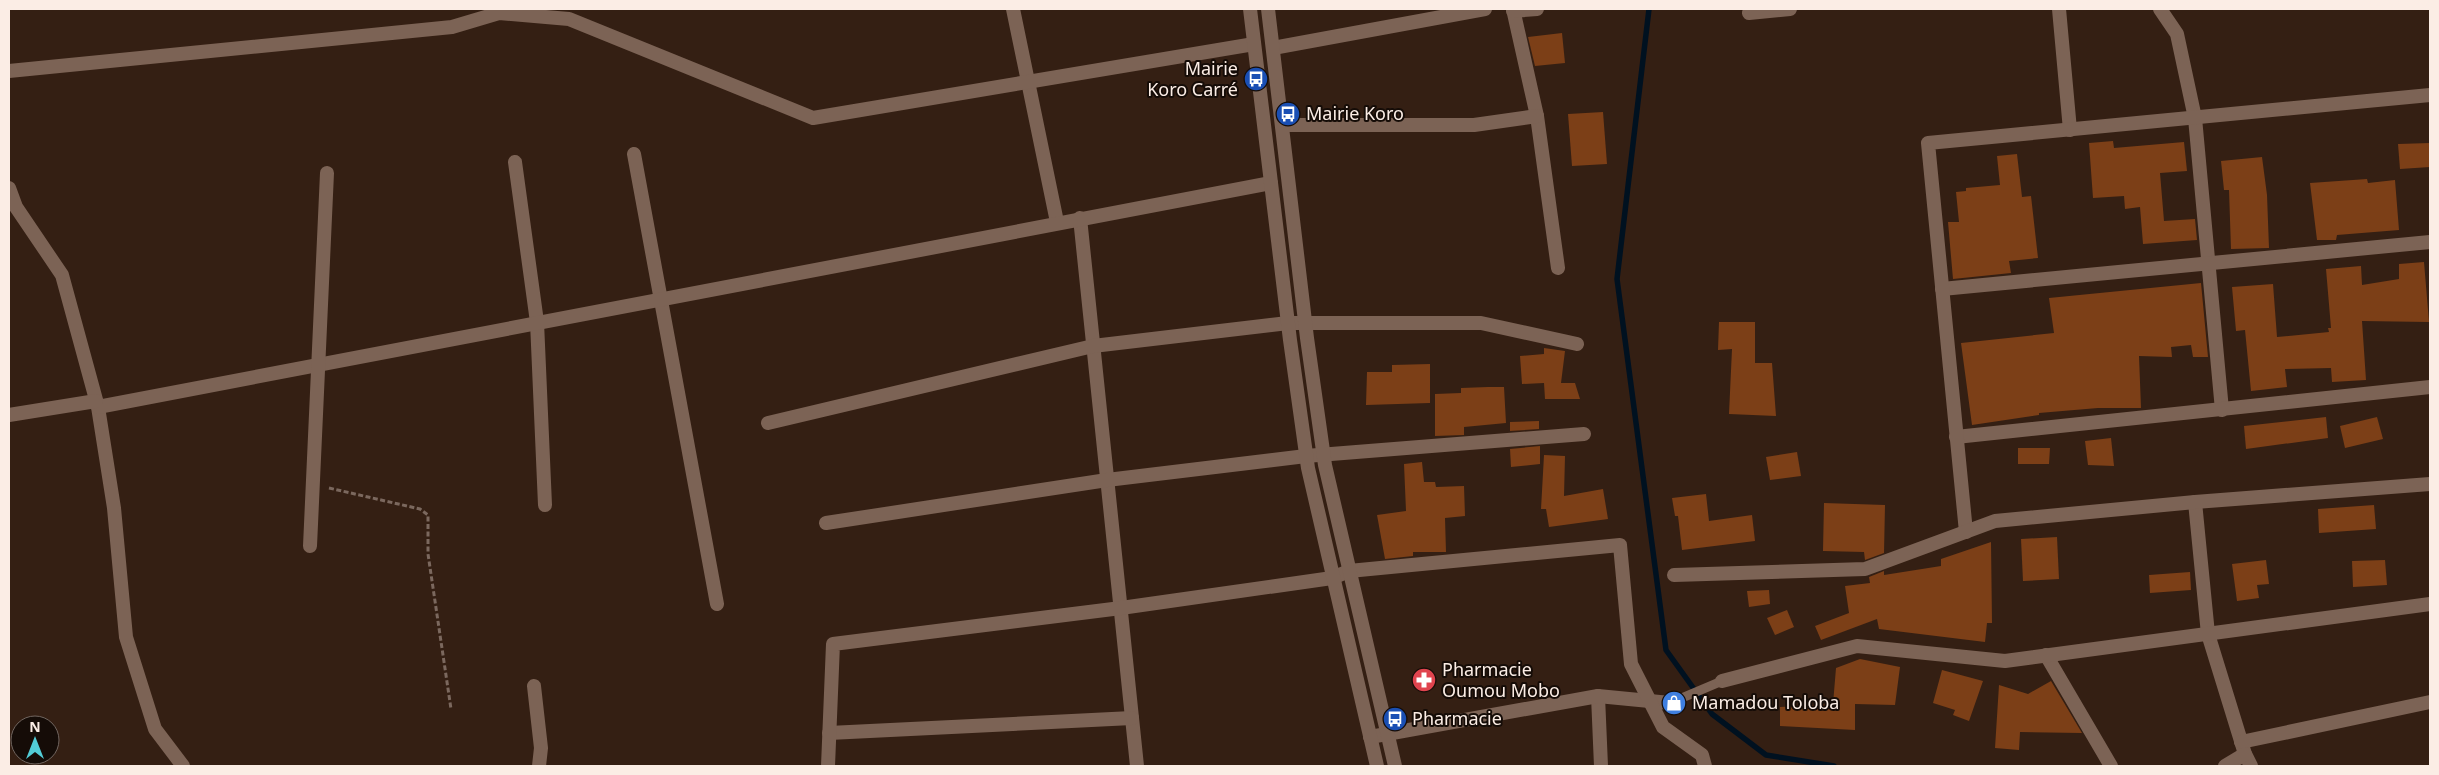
<svg xmlns="http://www.w3.org/2000/svg" width="2439" height="775" font-family="'Noto Sans',sans-serif">
	<rect width="100%" height="100%" fill="#341f13"/>
	<g fill="none" stroke-linecap="round" stroke-linejoin="round">
		<path stroke="#001120" stroke-width="5.5" d="M1649 9 1617 279 1666 650 1712 714 1766 755 1834 766"/>
	</g>
	<g fill="#7c3f17">
		<path d="M1562 33 1565 63 1535 66 1528 37Z"/>
		<path d="M1603 112 1607 164 1572 166 1568 114Z"/>
		<path d="M2113 141 2114 148 2184 142 2187 171 2160 173 2164 221 2195 219 2197 240 2143 244 2140 207 2125 209 2124 196 2093 198 2089 143Z"/>
		<path d="M2430 143V167L2400 169 2398 144Z"/>
		<path d="M2017 154 2022 197 2031 196 2038 258 2009 261 2011 273 1953 279 1948 222H1959L1956 192 1966 191V188L2000 185 1997 156Z"/>
		<path d="M2262 157 2267 195 2269 248 2231 249 2229 190H2224L2221 161Z"/>
		<path d="M2367 179 2368 183 2395 180 2399 230 2337 235 2336 240H2317L2310 183Z"/>
		<path d="M2424 262 2429 322 2362 321 2366 380 2332 382 2331 368 2285 369 2287 387 2251 391 2245 330 2236 331 2232 287 2273 284 2277 337 2329 332 2328 328H2331L2326 269 2361 266 2362 285 2399 279V264Z"/>
		<path d="M2201 283 2208 357H2193L2191 345 2171 347 2172 357 2139 356 2141 408H2098L2039 413V415L1972 425 1961 343 2054 333 2049 298Z"/>
		<path d="M1719 322H1755V363H1772L1776 416 1729 414 1732 349 1718 350Z"/>
		<path d="M1544 348 1565 351 1561 383H1575L1580 399H1545L1544 383 1522 384 1520 356 1544 354Z"/>
		<path d="M1430 364V403L1366 405 1367 372H1392V365Z"/>
		<path d="M1488 387H1504L1506 423 1464 427V435L1435 436V394L1461 393V388Z"/>
		<path d="M2326 417 2328 438 2246 449 2244 426Z"/>
		<path d="M2377 417 2383 439 2345 448 2340 426Z"/>
		<path d="M1539 421V429L1510 431V422Z"/>
		<path d="M2111 438 2114 466 2088 465 2085 441Z"/>
		<path d="M1540 446V464L1511 467 1510 449Z"/>
		<path d="M2018 448H2050L2049 464H2018Z"/>
		<path d="M1797 452 1801 476 1770 480 1766 457Z"/>
		<path d="M1544 455 1565 456 1564 496 1603 489 1608 519 1549 527 1546 509H1541Z"/>
		<path d="M1422 462 1424 482H1435L1436 487 1464 486 1465 516 1445 518 1446 552H1413V556L1385 559 1377 515 1406 511 1404 464Z"/>
		<path d="M1706 494 1709 521 1752 515 1755 541 1682 550 1678 516H1675L1672 498Z"/>
		<path d="M1824 503 1885 505 1884 553 1865 560 1864 552 1823 551Z"/>
		<path d="M2374 505 2376 529 2319 533 2318 509Z"/>
		<path d="M2057 537 2059 579 2023 581 2021 539Z"/>
		<path d="M1991 542 1992 623H1987L1985 642 1879 629 1877 619 1821 640 1815 626 1849 613 1845 586 1870 583 1869 577 1884 571V575L1941 566V559Z"/>
		<path d="M2266 560 2269 584 2257 585 2259 598 2237 601 2232 564Z"/>
		<path d="M2385 560 2387 585 2353 587 2352 561Z"/>
		<path d="M2190 572 2191 590 2150 593 2149 575Z"/>
		<path d="M1769 590 1770 604 1749 607 1747 591Z"/>
		<path d="M1787 610 1794 627 1775 635 1767 618Z"/>
		<path d="M1860 659 1900 667 1895 705 1855 704V730L1780 726V707L1833 704 1836 668Z"/>
		<path d="M1942 670 1983 681 1969 721 1953 715 1955 710 1933 703Z"/>
		<path d="M2051 681 2082 733 2020 732 2019 750 1995 748 1999 685 2028 694Z"/>
	</g>
	<g fill="none" stroke-linecap="round" stroke-linejoin="round">
		<path stroke="#7b685e" stroke-width="3" stroke-dasharray="5 2.5" stroke-linecap="butt" d="M329 488 420 509 428 515V554L451 709"/>
		<path stroke="#7c6355" stroke-width="9" d="M1670 703 1722 681"/>
		<g stroke="#7c6355" stroke-width="14">
			<path d="M1013 9 1057 222"/>
			<path d="M1513 9 1537 116 1558 268"/>
			<path d="M2059 9 2070 130"/>
			<path d="M2160 9 2177 34 2195 118 2222 410"/>
			<path d="M1513 11 1537 9"/>
			<path d="M1749 13 1790 9"/>
			<path d="M1273 48 1485 9"/>
			<path d="M9 71 452 27 499 13 569 19 813 118 1254 44"/>
			<path d="M1282 125H1474L1537 116"/>
			<path d="M634 154 717 604"/>
			<path d="M515 162 537 322 545 505"/>
			<path d="M9 188 16 207 62 275 98 407 114 508 126 637 155 729 183 766"/>
			<path d="M1080 218 1137 766"/>
			<path d="M1942 289 2430 242"/>
			<path d="M98 407 1271 183"/>
			<path d="M9 415 96 401"/>
			<path d="M768 423 1093 346 1288 323H1481L1577 344"/>
			<path d="M1956 437 2430 387"/>
			<path d="M2195 502 2208 634 2245 754 2251 766"/>
			<path d="M826 523 1107 480 1306 456 1584 434"/>
			<path d="M1966 532 1928 143 2430 95"/>
			<path d="M310 546 327 173"/>
			<path d="M1674 575 1865 569 1995 521 2195 502 2430 484"/>
			<path d="M2046 655 2111 766"/>
			<path d="M1722 681 1857 646 2005 661 2430 604"/>
			<path d="M534 686 541 748 539 766"/>
			<path d="M1598 696 1601 766"/>
			<path d="M829 733 1132 718"/>
			<path d="M1370 737 1598 696 1670 703"/>
			<path d="M2241 742 2430 702"/>
			<path d="M828 766 833 644 1121 608 1332 578 1349 571 1620 545 1631 664 1663 727 1702 755 1705 766"/>
			<path d="M2225 766 2245 754"/>
		</g>
		<g stroke="#7c6355" stroke-width="14">
			<path d="M1250 9 1290 340 1308 468 1377 766"/>
			<path d="M1268 9 1307 338 1325 465 1395 766"/>
		</g>
	</g>
	<defs>
		<g id="bus-disc" transform="scale(1.25)"><circle r="9.5" fill="#1a4fb4" stroke="#150c07"/><path d="M-5-6H5V4H4V6H2V4H-2V6H-4V4H-5ZM-3.5-4V0h7V-4ZM-3.5 1.2v1.5H-2V1.2ZM2 1.2v1.5H3.5V1.2Z" fill="#fff"/></g>
		<g id="pharmacy-disc" transform="scale(1.25)"><circle r="9.5" fill="#e0444e" stroke="#150c07"/><path d="M-2-6h4v4h4v4h-4v4h-4v-4h-4v-4h4Z" fill="#fff"/></g>
		<g id="shop-disc" transform="scale(1.25)"><circle r="9.5" fill="#3f7fe0" stroke="#150c07"/><path d="M-5-2.5h2.3a2.7 3.5 0 0 1 5.4 0H5L5.5 6h-11ZM-1.5-2.5h3a1.5 2.3 0 0 0-3 0Z" fill="#fff"/></g>
	</defs>
	<g fill-rule="evenodd">
		<use href="#bus-disc" x="1256" y="79"/>
		<use href="#bus-disc" x="1288" y="114"/>
		<use href="#pharmacy-disc" x="1424" y="680"/>
		<use href="#shop-disc" x="1674" y="703"/>
		<use href="#bus-disc" x="1395" y="719"/>
	</g>
	<g text-anchor="middle" stroke-width="4" stroke-linejoin="round" paint-order="stroke">
		<g font-size="18" fill="#fbede5" stroke="#150c07" text-anchor="start">
			<text x="1238" y="75" text-anchor="end">Mairie<tspan x="1238" dy="21">Koro Carré</tspan></text>
			<text x="1306" y="120">Mairie Koro</text>
			<text x="1442" y="676">Pharmacie<tspan x="1442" dy="21">Oumou Mobo</tspan></text>
			<text x="1692" y="709">Mamadou Toloba</text>
			<text x="1412" y="725">Pharmacie</text>
		</g>
	</g>
	<rect width="2439" height="775" fill="none" stroke="#fbede5" stroke-width="20"/>
	<g transform="translate(35 740)"><circle r="24" fill="#150c07" stroke="#716660"/>
	<path d="M0-4L9 19L0 12L-9 19Z" fill="#52ccd6"/>
	<text y="-8" font-size="14" font-weight="bold" text-anchor="middle" fill="#fbede5">N</text>
	</g>
</svg>
